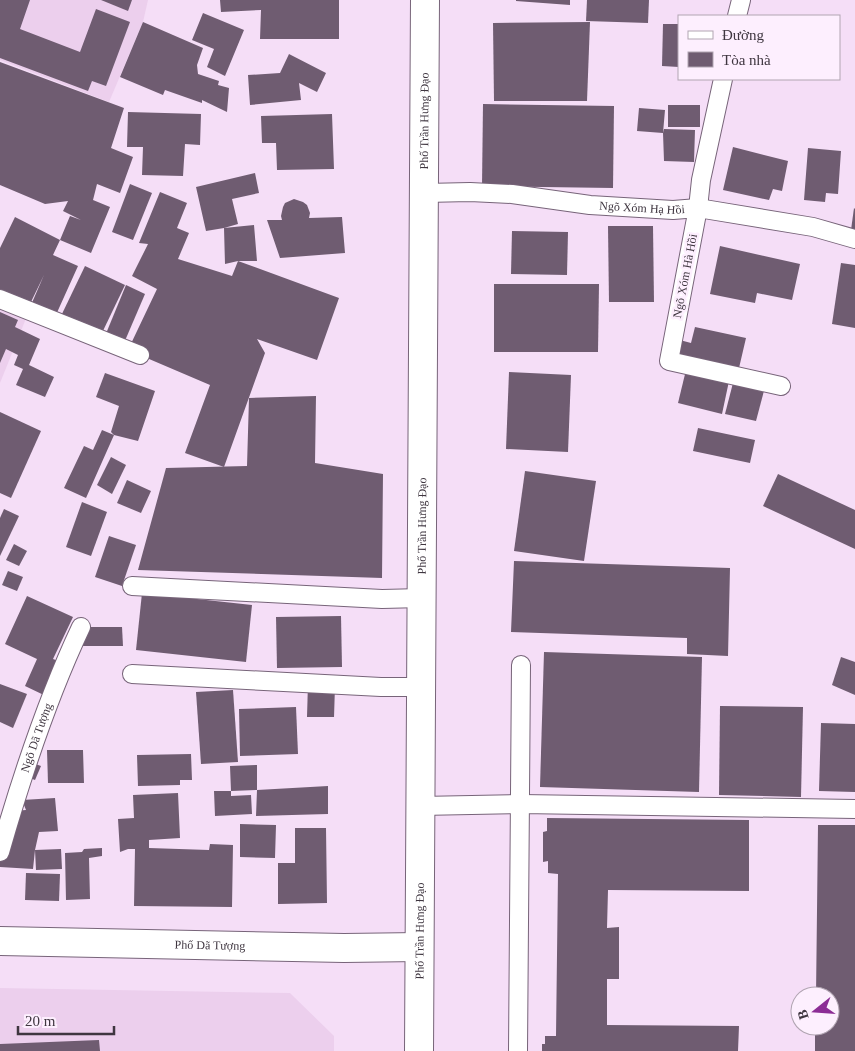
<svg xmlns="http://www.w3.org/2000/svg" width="855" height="1051" font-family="Georgia,serif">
	<rect width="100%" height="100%" fill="#f5def7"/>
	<g fill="#eccfed">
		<path d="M0 0H148L143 22 109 102 0 60Z"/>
		<path d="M0 305 27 316 0 383Z"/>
		<path d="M0 988 290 993 334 1036V1051H0Z"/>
	</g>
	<g fill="#6f5c71">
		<path d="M0 0H30L20 29 80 52 96 9 130 22 106 86 92 81 88 91 0 58Z"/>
		<path d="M101 0H132L128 11Z"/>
		<path d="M220 0H339V39H260L261 10 221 12Z"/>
		<path d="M516 0H570V5L516 1Z"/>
		<path d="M587 0H649L648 23 586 21Z"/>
		<path d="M203 13 244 30 225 76 207 67 214 49 192 40Z"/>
		<path d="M143 22 203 48 197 65 198 74 219 81 218 85 229 88 227 112 202 100V103L165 90 163 95 120 77Z"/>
		<path d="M590 22 587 101H494L493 23Z"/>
		<path d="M663 24H679V67L662 66Z"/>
		<path d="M289 54 326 73 317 92 299 83 301 100 250 105 248 75 280 73Z"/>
		<path d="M0 62 124 108 111 148 133 157 120 193 97 184 93 200 110 207 91 253 60 240 53 255 78 266 55 317 31 305 44 275 30 304 0 289V248L15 217 60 240 70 216 81 220 63 211 68 201 45 204 0 185Z"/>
		<path d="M483 104 614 106 613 188 482 186Z"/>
		<rect x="668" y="105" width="32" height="22"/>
		<path d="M639 108 665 110 663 133 664 129 695 130 694 162 664 161 663 133 637 131Z"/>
		<path d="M128 112 201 114 200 145 185 144 183 176 142 175 143 147H127Z"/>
		<path d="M332 114 334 169 277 170 276 143H262L261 116Z"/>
		<path d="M733 147 788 161 782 191 773 189 769 200 723 190Z"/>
		<path d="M808 148 841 151 838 194 826 193 825 202 804 200Z"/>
		<path d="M255 173 259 193 232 199 238 224 224 228 254 225 257 261H238L339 298 317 360 257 339 265 353 224 467 185 453 210 385 128 350 157 289 132 276 148 244 139 243 160 192 187 203 177 228 189 233 178 259 232 276 238 261 225 264 224 228 206 231 196 187Z"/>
		<path d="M130 184 152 193 133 240 112 232Z"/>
		<path d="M294 199 303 202 307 205 310 213 309 218 342 217 345 253 280 258 267 220H282L281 216 283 207 285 203Z"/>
		<path d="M854 208 855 209V230H851Z"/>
		<path d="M608 226H653L654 302H609Z"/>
		<path d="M512 231 568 232 567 275 511 274Z"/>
		<path d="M720 246 800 264 792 300 757 293 755 303 710 294Z"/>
		<path d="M841 263 855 265V328L832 324Z"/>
		<path d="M85 266 125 285 101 335 61 316Z"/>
		<path d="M494 284H599L598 352H494Z"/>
		<path d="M126 285 145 294 124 343 105 336Z"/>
		<path d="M0 312 18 320 15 327 40 339 29 365 54 377 45 397 16 385 23 369 14 365 18 355 6 349 0 363Z"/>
		<path d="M695 327 746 338 739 368 673 354 676 339 691 343Z"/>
		<path d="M686 370 729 381 722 414 678 403Z"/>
		<path d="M509 372 571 375 568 452 506 449Z"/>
		<path d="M105 373 155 391 138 441 114 435 111 432 119 406 96 397Z"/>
		<path d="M734 379 765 387 756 421 725 414Z"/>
		<path d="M316 396 315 463 383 474 382 578 138 570 166 468 247 466 249 398Z"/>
		<path d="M0 412 41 431 11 498 0 493Z"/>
		<path d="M698 428 755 440 750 463 693 451Z"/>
		<path d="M102 430 114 435 86 498 64 488 84 446 93 450Z"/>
		<path d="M111 457 126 465 112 494 97 485Z"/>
		<path d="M525 471 596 481 584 561 514 551Z"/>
		<path d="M778 474 855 510V549L763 506Z"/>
		<path d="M127 480 151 491 141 513 117 503Z"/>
		<path d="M82 502 107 512 91 556 66 547Z"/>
		<path d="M4 509 19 516 0 556V518Z"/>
		<path d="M109 536 136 545 122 586 95 577Z"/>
		<path d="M14 544 27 551 19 566 6 560Z"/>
		<path d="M514 561 730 568 728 656 687 654V638L511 632Z"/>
		<path d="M8 571 23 577 17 591 2 585Z"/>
		<path d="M142 593 252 605 246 662 136 650Z"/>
		<path d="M27 596 73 617 53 659 64 663 48 697 25 686 37 659 5 644Z"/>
		<path d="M341 616 342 667 277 668 276 617Z"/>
		<path d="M81 627H122L123 646H75Z"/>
		<path d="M544 652 702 657 699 792 540 787Z"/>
		<path d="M841 657 855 662V695L832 685Z"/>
		<path d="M308 683 335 685 334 717H307Z"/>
		<path d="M0 684 27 694 13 728 0 722Z"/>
		<path d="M233 690 238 762 201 764 196 692Z"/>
		<path d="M720 706 803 707 801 797 719 795Z"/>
		<path d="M296 707 298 754 240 756 239 709Z"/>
		<path d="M821 723 855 724V792L819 791Z"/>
		<path d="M47 750H83L84 783H48Z"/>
		<path d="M191 754 192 780H180V785L138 786 137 755Z"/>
		<path d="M27 761 41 766 35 780 22 775Z"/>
		<path d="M257 765V790L328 786V814L256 816 257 790 231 791 230 766Z"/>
		<path d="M214 791H231V796L251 795 252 814 215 816Z"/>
		<path d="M178 793 180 838 149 840V848L209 850 210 844 233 845 232 907 134 906 135 849H128L120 852 118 819 134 818 133 795Z"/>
		<path d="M55 798 58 831 39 832 35 850 61 849 62 869 36 870 35 850 33 869 0 867V852L12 811 26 810 22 800Z"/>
		<path d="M547 818 749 820V891L608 890 607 928 619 927V979H607V1025L739 1026 738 1051H542V1044H545V1036H556L558 874 548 873V861L543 862V832L547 831Z"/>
		<path d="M240 824 276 825 275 858 240 857Z"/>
		<path d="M818 825H855V1051H815V1026H830V996H816Z"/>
		<path d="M295 828H326L327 903 278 904V863H295Z"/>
		<path d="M102 848V856L89 858 90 899 66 900 65 853 82 852 84 849Z"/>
		<path d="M26 873 60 874 59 901 25 900Z"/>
		<path d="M99 1040 100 1051H0V1044Z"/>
	</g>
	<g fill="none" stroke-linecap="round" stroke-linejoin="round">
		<g stroke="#776479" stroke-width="20">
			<g id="service">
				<path d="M737 16 741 0"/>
				<path d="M723 79 701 180 698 208 669 361 781 386"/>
				<path id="s1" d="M425 193 470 192 512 194 590 205 673 210 698 208 813 227 855 239"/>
				<path d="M0 299 140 355"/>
				<path d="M132 586 382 599 422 598"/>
				<path d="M132 674 381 687H422"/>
				<path d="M420 806 521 804 855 809"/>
				<path id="s2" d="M0 852C22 775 47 699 81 627"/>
				<path d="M518 1051 521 665"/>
			</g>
		</g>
		<g stroke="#776479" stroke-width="30">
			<g id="minor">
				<path id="s3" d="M0 941 344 948 419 947"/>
			</g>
		</g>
		<g stroke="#776479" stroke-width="30">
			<g id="secondary">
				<path id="s4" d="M419 1051 425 0"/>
			</g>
		</g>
		<use href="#service" stroke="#fff" stroke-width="18"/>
		<use href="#minor" stroke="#fff" stroke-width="28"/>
		<use href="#secondary" stroke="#fff" stroke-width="28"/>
	</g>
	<g text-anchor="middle" stroke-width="5" stroke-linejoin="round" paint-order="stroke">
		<g font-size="12" fill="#3f3640" stroke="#fdeffe">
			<text dy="4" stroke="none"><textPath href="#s4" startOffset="930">Phố Trần Hưng Đạo</textPath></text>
			<text dy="4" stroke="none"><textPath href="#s1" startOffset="218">Ngõ Xóm Hạ Hồi</textPath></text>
			<text transform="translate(685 276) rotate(-79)" y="4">Ngõ Xóm Hà Hồi</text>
			<text dy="4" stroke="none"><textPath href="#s4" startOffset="525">Phố Trần Hưng Đạo</textPath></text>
			<text dy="4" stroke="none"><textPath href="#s2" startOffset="120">Ngõ Dã Tượng</textPath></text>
			<text dy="4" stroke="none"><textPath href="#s4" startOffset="120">Phố Trần Hưng Đạo</textPath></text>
			<text dy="4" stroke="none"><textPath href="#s3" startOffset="210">Phố Dã Tượng</textPath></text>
		</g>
	</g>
	<rect x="678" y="15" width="162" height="65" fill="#fdeffe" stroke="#b1a5b2"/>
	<rect x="688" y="31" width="25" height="8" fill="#ffffff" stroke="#b1a5b2"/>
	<text x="722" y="40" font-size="15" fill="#3f3640">Đường</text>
	<rect x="688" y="52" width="25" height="15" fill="#6f5c71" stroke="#b1a5b2"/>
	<text x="722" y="65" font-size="15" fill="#3f3640">Tòa nhà</text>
	<g transform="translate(815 1011) rotate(253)"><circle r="24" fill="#fdeffe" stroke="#b1a5b2"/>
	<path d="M0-4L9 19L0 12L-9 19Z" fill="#8c2c95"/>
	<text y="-8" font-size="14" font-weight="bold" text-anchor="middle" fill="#3f3640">B</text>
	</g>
	<path d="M18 1026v8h96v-8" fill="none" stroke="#3f3640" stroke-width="2.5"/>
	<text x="25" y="1026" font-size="15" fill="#3f3640" stroke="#fdeffe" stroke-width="4" paint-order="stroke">20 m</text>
</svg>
